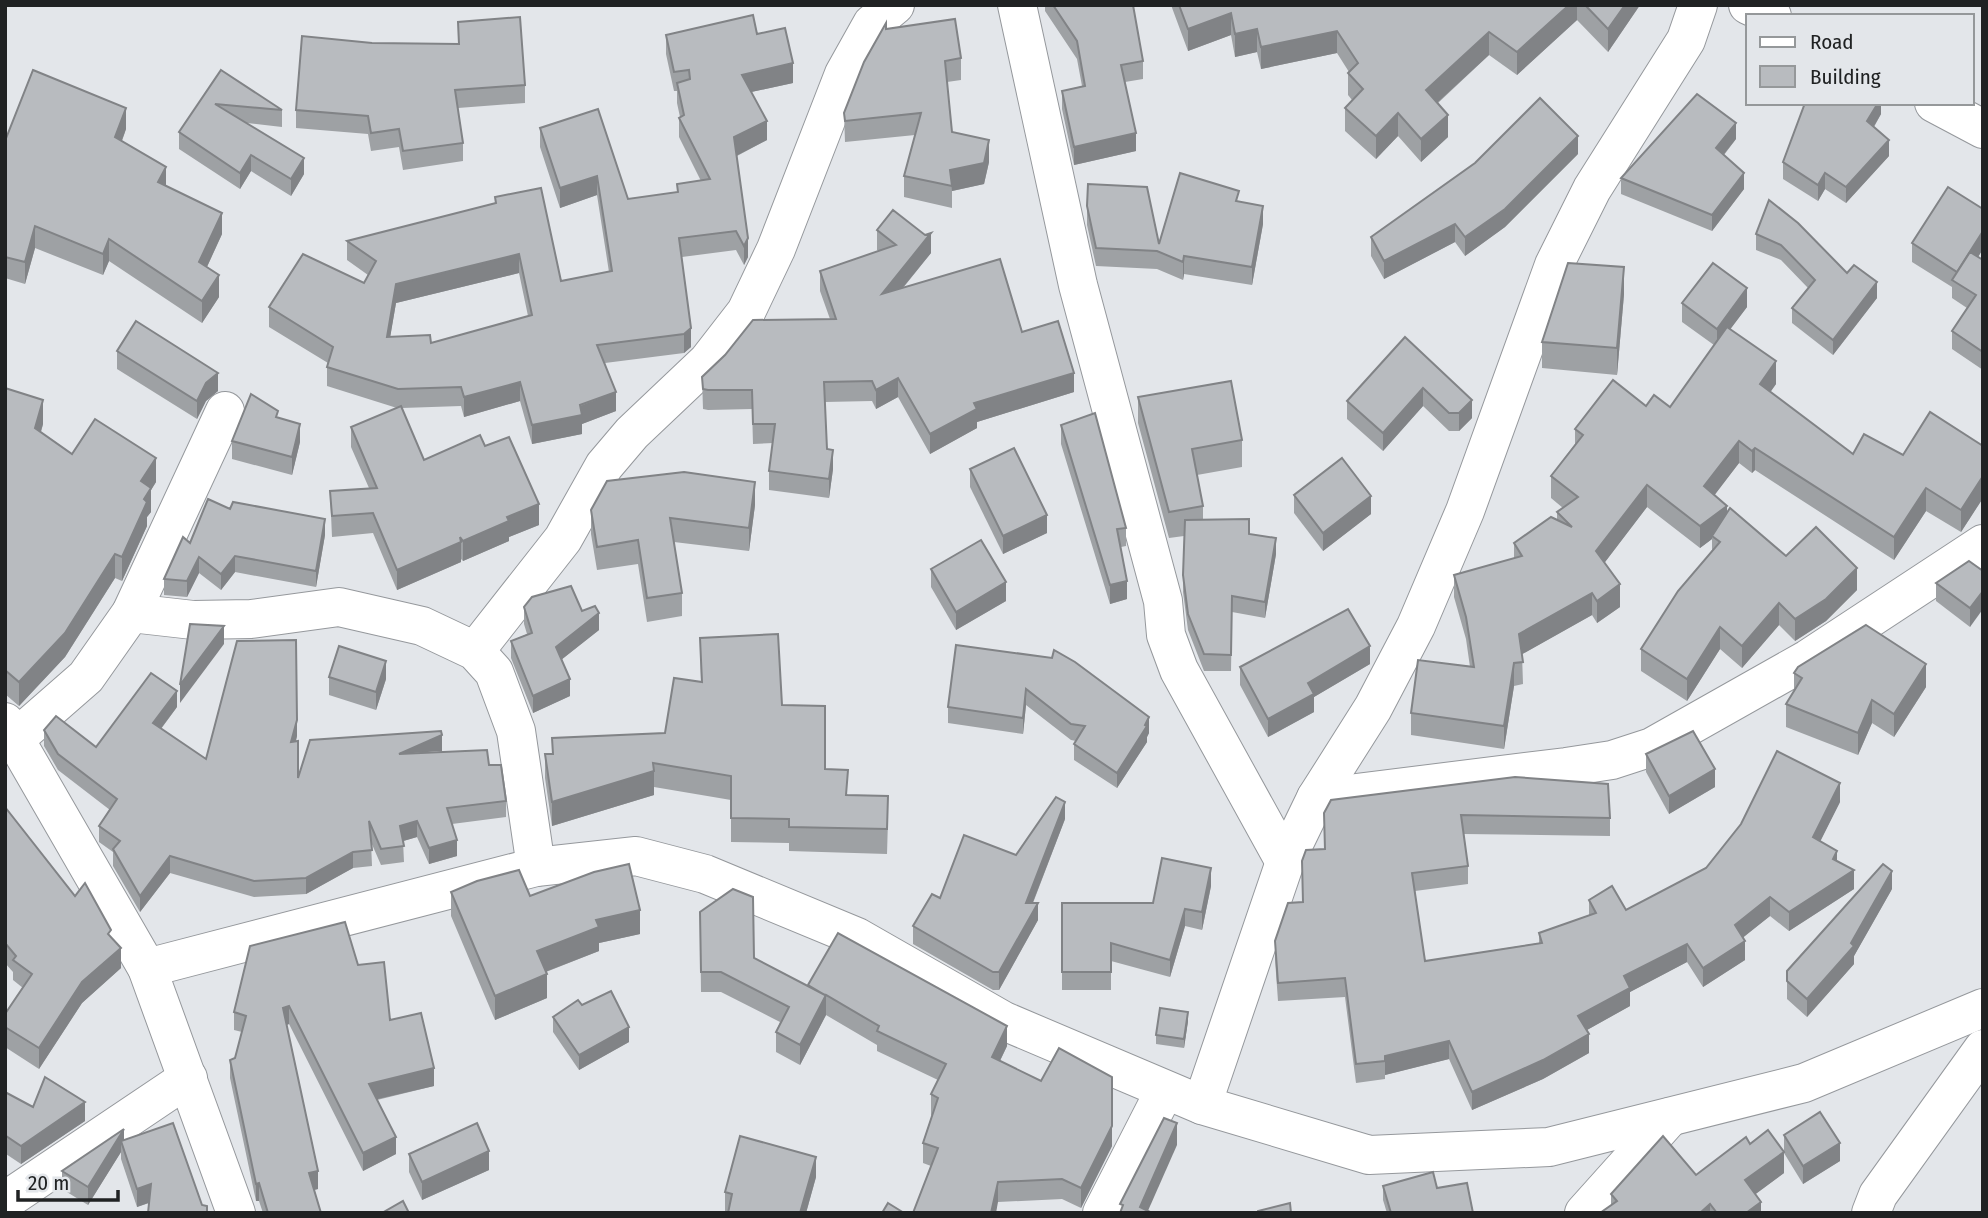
<svg xmlns="http://www.w3.org/2000/svg" width="1988" height="1218" font-family="'Fira Sans Condensed',sans-serif">
	<rect width="100%" height="100%" fill="#e3e6ea"/>
	<g fill="none" stroke-linecap="round" stroke-linejoin="round">
		<g stroke="#95989c" stroke-width="40">
			<g id="minor">
				<path d="M1017 5 1078 285 1163 601 1166 635 1179 670 1285 862"/>
				<path d="M1748 5 1772 16"/>
				<path d="M1934 103 1983 129"/>
				<path d="M131 613 193 620 251 619 339 607 422 626 475 651 494 672 516 731 536 867"/>
				<path d="M475 651 563 539 604 466 632 433 708 361 746 312 776 249 844 74 872 24 895 5"/>
				<path d="M5 722 147 968 236 1213"/>
				<path d="M5 743 15 739 86 677 131 613 225 411"/>
				<path d="M1316 798 1566 767 1612 760 1652 747 1808 659 1983 544"/>
				<path d="M147 968 536 867 636 856 705 874 857 937 1004 1021 1202 1105 1369 1155 1549 1147 1804 1083 1983 1008"/>
				<path d="M1202 1105 1285 862 1316 798 1373 708 1416 626 1465 511 1554 265 1592 189 1686 40 1698 5"/>
				<path d="M5 1201 188 1078"/>
				<path d="M1102 1213 1165 1090"/>
				<path d="M1584 1213 1670 1117"/>
				<path d="M1871 1213 1878 1195 1983 1049"/>
			</g>
		</g>
		<use href="#minor" stroke="#fff" stroke-width="38"/>
	</g>
	<g fill="#9ea1a4" fill-rule="evenodd">
		<path d="M1045 5H1133L1143 61V79L1125 82 1136 151 1074 165 1062 109V91L1082 86 1077 59 1045 11Z"/>
		<path d="M1171 5H1640L1608 52 1577 20 1517 75 1489 55 1438 103 1448 137 1421 162 1398 136 1376 159 1345 131V108L1352 100 1348 95V73L1349 72 1337 53 1261 69 1257 52 1235 57 1231 35 1188 51Z"/>
		<path d="M458 22 525 85V103L458 108 463 143V161L403 170 399 147 371 151 368 134 296 128V110L372 43 458 44Z"/>
		<path d="M886 29 961 58V80L947 82 952 132 989 162 984 184 952 191V208L904 197V176L915 135 845 142 844 113Z"/>
		<path d="M757 34 793 83 751 92 767 140 737 156 748 257 744 265 736 250 682 257 691 347 684 353 605 363 616 411 582 424V434L532 444 520 401 464 417 461 406 402 408 424 460 485 446 539 525 509 537V541L463 561 461 559V562L397 590 373 533 332 537 330 491 369 488 351 447V427L397 408 327 386V367L328 363 269 327V307L364 283 368 275 347 260V241L495 204V197L561 281 609 272 597 195 560 208 540 147V128L628 199 677 192V184L701 181 679 137V118L680 117 677 103V91H674L666 54V35ZM519 273 528 316 431 343 390 337 396 303Z"/>
		<path d="M221 70 282 110V127L247 123 304 174 291 196 251 171 240 189 179 149V132Z"/>
		<path d="M1881 103V114L1874 127 1889 156 1846 203 1825 189 1818 201 1783 179V162Z"/>
		<path d="M126 129 122 141 166 186 222 234 207 267 219 297 202 323 109 261 103 275 35 248 25 284 5 278V141Z"/>
		<path d="M1736 139 1724 155 1744 189 1712 231 1621 194V178Z"/>
		<path d="M1578 154 1505 227 1465 256 1455 242 1384 279 1371 256V237Z"/>
		<path d="M1239 202 1263 224 1252 285 1184 274 1183 280 1157 269 1096 266 1087 225V206L1159 244Z"/>
		<path d="M1983 209V249L1978 257 1983 260V370L1952 349V331L1967 308 1952 298V287L1912 262V243Z"/>
		<path d="M877 230 931 253 903 288 1022 332 1074 392 977 422V428L930 454 898 397 876 409 872 401 825 402 827 449 833 469 829 498 769 490V471L773 443 753 444 752 409 708 410 703 409 702 377 830 319 820 291V271L879 251 877 250Z"/>
		<path d="M1756 234 1847 273 1877 298 1833 355 1792 323V308L1808 288 1781 260 1756 250Z"/>
		<path d="M1624 294 1617 375 1542 368V342Z"/>
		<path d="M1682 303 1747 307 1730 329 1776 384 1770 392 1853 454 1903 455 1983 446V498L1961 532 1926 511 1894 560 1755 470 1752 473 1739 463 1714 495 1727 512 1786 556 1857 590 1826 621 1795 641 1779 625 1742 668 1720 649 1687 701 1641 671V649L1712 550V539L1700 548 1647 507 1604 563 1620 607 1597 623 1592 615 1522 654 1523 684 1514 686 1504 749 1411 735V713L1470 667 1466 639 1454 597V575L1514 558V543L1557 519V512L1563 508 1551 498V476L1575 444V429L1646 406 1670 407 1714 345 1682 322Z"/>
		<path d="M1405 337 1472 418 1459 431H1449L1423 406 1383 451 1347 419V401Z"/>
		<path d="M117 351 218 391 206 401 197 419 117 369Z"/>
		<path d="M5 388 43 424 41 432 72 454 156 482 151 490V512L147 517V526L122 581 115 578 65 657 19 706 5 694Z"/>
		<path d="M1138 397 1242 440V467L1197 475 1203 506V519L1249 534 1276 554 1265 618 1232 612 1231 671H1204L1188 630 1183 592 1184 536 1169 538 1138 423Z"/>
		<path d="M1061 425 1126 528V546L1121 547 1127 599 1110 604 1061 444Z"/>
		<path d="M232 441 300 442 292 475 232 459Z"/>
		<path d="M970 469 1047 533 1003 554 970 487Z"/>
		<path d="M1294 495 1371 514 1323 551 1294 513Z"/>
		<path d="M755 505 749 551 674 542 682 593V616L647 622 638 564 597 570 591 534V510Z"/>
		<path d="M230 509 325 535 316 587 235 572 221 590 199 573 187 597 164 595V579L190 543Z"/>
		<path d="M931 569 1006 601 956 630 931 587Z"/>
		<path d="M1983 571 1970 627 1936 601V583Z"/>
		<path d="M524 607 582 611 599 630 562 659 570 696 533 713 511 658V641L527 634 524 624Z"/>
		<path d="M700 638 782 705 825 769 848 795 888 820 887 854 789 851V843L731 842V800L654 787V795L552 826 545 778V754H552V738L665 733 701 682Z"/>
		<path d="M956 645 1149 733 1147 737V742L1117 788 1074 760V744L1076 741 1071 740 1026 705 1023 734 948 723V707Z"/>
		<path d="M1370 664 1314 697V712L1268 737 1240 685V667Z"/>
		<path d="M1794 673 1926 687 1894 737 1872 723 1858 755 1786 727V704L1794 692Z"/>
		<path d="M329 677 386 679 376 710 329 695Z"/>
		<path d="M177 707 161 729 206 759 297 736 296 741 298 778 442 751 489 765 506 801V817L452 824 457 856 429 864 417 837 403 841 404 862 381 865 371 842 372 866 353 868 306 894 254 897 170 873 140 912 113 866V852L99 842V826L110 810 58 770 44 746V730L96 747Z"/>
		<path d="M1646 754 1715 787 1669 814 1646 772Z"/>
		<path d="M1840 802 1820 841 1837 861 1854 889 1789 931 1770 916 1743 937 1745 960 1703 987 1687 962 1630 992V1006L1587 1030 1589 1053 1543 1079 1472 1110 1449 1059 1385 1075V1079L1356 1083 1345 997 1278 1001 1275 959V941L1303 902 1325 849 1324 813 1610 818V836L1464 834 1468 866V884L1415 891 1425 961 1539 943V933L1589 915V900L1626 910Z"/>
		<path d="M5 807 75 896 111 937 121 968 82 1003 39 1069 5 1047V1014L23 988 13 980V972L5 963Z"/>
		<path d="M1065 819 1033 903 1038 920 999 990H993L913 944V926L940 898 1016 855Z"/>
		<path d="M1211 886 1202 930 1185 926 1170 977 1111 961V990H1062V903H1153Z"/>
		<path d="M1892 889 1854 956V964L1807 1017 1787 999V971Z"/>
		<path d="M451 892 530 896 640 934 599 943V951L546 972 547 998 495 1020 451 916Z"/>
		<path d="M700 912 754 958 808 986 1007 1046 1000 1061 1112 1146 1081 1208 1062 1199 998 1202 931 1166 923 1163V1143L932 1115H931V1094L938 1080 877 1051V1045L826 1015 800 1065 776 1052V1032L780 1022 721 992H701Z"/>
		<path d="M358 965 390 1020 434 1086 377 1100 396 1154 363 1171 289 1024 287 1025 318 1189 314 1190 321 1213H263L259 1201H256L230 1078V1060L235 1058 242 1032 234 1030V1012Z"/>
		<path d="M582 1005 629 1042 579 1070 553 1032V1017Z"/>
		<path d="M1188 1021 1184 1048 1156 1044V1035Z"/>
		<path d="M5 1092 33 1107 85 1121 21 1164 6 1154 5 1156Z"/>
		<path d="M1784 1135 1840 1161 1803 1184 1784 1153V1173L1755 1194 1761 1213H1600L1611 1205V1194L1696 1175 1750 1144 1784 1151Z"/>
		<path d="M124 1140 202 1205 207 1213 149 1203 137 1207 121 1159V1152L88 1205 62 1189V1171Z"/>
		<path d="M409 1154 489 1170 422 1200 409 1172Z"/>
		<path d="M816 1177 806 1213H725V1192Z"/>
		<path d="M1383 1186 1437 1188 1473 1213H1387L1383 1200Z"/>
	</g>
	<g fill="#818386">
		<path d="M1569 5H1577V20L1517 75V52Z"/>
		<path d="M1625 5H1640L1608 52V29Z"/>
		<path d="M1231 13V35L1188 51V29Z"/>
		<path d="M1257 29V52L1235 57V34Z"/>
		<path d="M1337 31V53L1261 69V47Z"/>
		<path d="M1489 32V55L1426 113V90Z"/>
		<path d="M793 63V83L742 94V75Z"/>
		<path d="M1878 103H1881V114L1867 138V121Z"/>
		<path d="M126 108V129L115 159V137Z"/>
		<path d="M1398 113V136L1376 159V136Z"/>
		<path d="M1448 115V137L1421 162V139Z"/>
		<path d="M767 121V140L734 157V137Z"/>
		<path d="M1736 123V139L1716 164V148Z"/>
		<path d="M1136 133V151L1074 165V147Z"/>
		<path d="M1578 136V154L1505 227 1465 256V237Z"/>
		<path d="M989 140V162L984 184 952 191 950 170Z"/>
		<path d="M1889 140V156L1846 203V187Z"/>
		<path d="M251 155V171L240 189V173Z"/>
		<path d="M304 158V174L291 196V179Z"/>
		<path d="M166 167V188L158 182Z"/>
		<path d="M1744 173V189L1712 231V215Z"/>
		<path d="M1825 173V189L1818 201V185Z"/>
		<path d="M597 176V195L560 208V188Z"/>
		<path d="M1263 206V224L1252 285V267Z"/>
		<path d="M222 213V234L199 284V262Z"/>
		<path d="M1455 224V242L1384 279V261Z"/>
		<path d="M35 226V248L25 284V262Z"/>
		<path d="M1983 231V249L1960 285 1957 272Z"/>
		<path d="M931 233V253L882 313V294Z"/>
		<path d="M748 238V257L744 265V246Z"/>
		<path d="M109 239V261L103 275V254Z"/>
		<path d="M519 254V273L396 303 387 356V337L396 284Z"/>
		<path d="M1184 256V274L1183 280V262Z"/>
		<path d="M1624 267V294L1617 375V348Z"/>
		<path d="M219 275V297L202 323V301Z"/>
		<path d="M1877 282V298L1833 355V340Z"/>
		<path d="M1747 288V307L1717 347V329Z"/>
		<path d="M691 328V347L684 353V334Z"/>
		<path d="M1776 361V384L1760 407V384Z"/>
		<path d="M218 373V391L206 401 197 419V401L206 383Z"/>
		<path d="M1074 373V392L977 422V428L930 454V434L974 403Z"/>
		<path d="M898 378V397L876 409V390Z"/>
		<path d="M520 382V401L464 417V397Z"/>
		<path d="M1423 388V406L1383 451V433Z"/>
		<path d="M616 392V411L582 424V434L532 444V425Z"/>
		<path d="M43 400V424L35 451V428Z"/>
		<path d="M1472 400V418L1459 431V413Z"/>
		<path d="M300 424V442L292 475V457Z"/>
		<path d="M1739 441V463L1704 509V486Z"/>
		<path d="M1755 448V470L1752 473V451Z"/>
		<path d="M833 450V469L829 498V479Z"/>
		<path d="M156 458V482L151 490V512L147 517V526L122 581V557L141 481Z"/>
		<path d="M1983 476V498L1961 532V510Z"/>
		<path d="M755 482V505L749 551V528Z"/>
		<path d="M1647 485V507L1596 574V551Z"/>
		<path d="M1926 488V511L1894 560V537Z"/>
		<path d="M1371 496V514L1323 551V533Z"/>
		<path d="M539 504V525L509 537V541L463 561V541L507 517Z"/>
		<path d="M1727 506V529L1712 536V539L1700 548V526Z"/>
		<path d="M1047 515V533L1003 554V536Z"/>
		<path d="M325 519V535L316 587V571Z"/>
		<path d="M1276 538V554L1265 618V602Z"/>
		<path d="M461 542V562L397 590V570Z"/>
		<path d="M115 554V578L65 657 19 706V682Z"/>
		<path d="M235 556V572L221 590V574Z"/>
		<path d="M199 557V573L187 597V581Z"/>
		<path d="M1857 568V590L1826 621 1795 641V619Z"/>
		<path d="M1127 581V599L1110 604V585Z"/>
		<path d="M1006 582V601L956 630V612Z"/>
		<path d="M1620 584V607L1597 623V601Z"/>
		<path d="M1983 591V609L1970 627V608Z"/>
		<path d="M1592 593V615L1519 656V634Z"/>
		<path d="M1779 603V625L1742 668V646Z"/>
		<path d="M599 613V630L556 664V647Z"/>
		<path d="M224 626V644L180 703V685Z"/>
		<path d="M1720 627V649L1687 701V679Z"/>
		<path d="M1370 646V664L1314 697V712L1268 737V719L1308 683Z"/>
		<path d="M386 661V679L376 710V692Z"/>
		<path d="M1514 663V686L1504 749V726Z"/>
		<path d="M1926 664V687L1894 737V714Z"/>
		<path d="M570 679V696L533 713V696Z"/>
		<path d="M1026 689V705L1023 734V718Z"/>
		<path d="M177 691V707L153 739V723Z"/>
		<path d="M1872 700V723L1858 755V733Z"/>
		<path d="M1149 717V733L1147 737V742L1117 788V773Z"/>
		<path d="M297 720V736L291 758V742Z"/>
		<path d="M442 735V751L399 754Z"/>
		<path d="M1715 769V787L1669 814V796Z"/>
		<path d="M654 771V795L552 826V802Z"/>
		<path d="M1840 783V802L1813 856V837Z"/>
		<path d="M1065 802V819L1026 920V903Z"/>
		<path d="M417 821V837L400 842V826Z"/>
		<path d="M457 840V856L429 864V848Z"/>
		<path d="M1837 851V869L1833 859Z"/>
		<path d="M353 852V868L306 894V878Z"/>
		<path d="M170 856V873L140 912V896Z"/>
		<path d="M1211 868V886L1202 930V912Z"/>
		<path d="M1854 870V889L1789 931V912Z"/>
		<path d="M1892 871V889L1854 956V964L1807 1017V999L1851 943Z"/>
		<path d="M1770 897V916L1735 944V925Z"/>
		<path d="M1038 903V920L999 990V972Z"/>
		<path d="M1185 909V926L1170 977V960Z"/>
		<path d="M640 910V934L599 943V951L537 975V951L596 920Z"/>
		<path d="M1745 941V960L1703 987V968Z"/>
		<path d="M1687 944V962L1630 992V1006L1578 1035V1016L1624 976Z"/>
		<path d="M121 948V968L82 1003 39 1069V1048L82 982Z"/>
		<path d="M547 974V998L495 1020V996Z"/>
		<path d="M826 995V1015L800 1065V1045Z"/>
		<path d="M289 1006V1024L283 1026V1008Z"/>
		<path d="M1188 1012V1021L1184 1048V1039Z"/>
		<path d="M1007 1026V1046L992 1077V1057Z"/>
		<path d="M629 1027V1042L579 1070V1055Z"/>
		<path d="M1589 1034V1053L1543 1079 1472 1110V1092Z"/>
		<path d="M1449 1041V1059L1385 1075V1056Z"/>
		<path d="M434 1068V1086L369 1101V1084Z"/>
		<path d="M85 1102V1121L21 1164V1146Z"/>
		<path d="M1177 1123V1145L1147 1213 1140 1207Z"/>
		<path d="M1112 1126V1146L1081 1208V1188Z"/>
		<path d="M124 1129V1147L121 1141V1152L88 1205V1187Z"/>
		<path d="M396 1137V1154L363 1171V1153Z"/>
		<path d="M1840 1143V1161L1803 1184V1166Z"/>
		<path d="M489 1151V1170L422 1200V1182Z"/>
		<path d="M1784 1152V1173L1745 1202V1180Z"/>
		<path d="M816 1157V1177L806 1213H800Z"/>
		<path d="M318 1171V1189L309 1191V1173Z"/>
		<path d="M998 1182V1202L996 1213H991Z"/>
		<path d="M259 1183V1201H256V1184Z"/>
		<path d="M151 1184V1202L137 1207V1189Z"/>
		<path d="M1761 1202V1213H1746Z"/>
		<path d="M1710 1204V1213H1700Z"/>
	</g>
	<g fill="#b8bbbf" stroke="#818386" stroke-width="2" fill-rule="evenodd">
		<path d="M1053 5H1133L1143 61 1121 65 1136 133 1074 147 1062 91 1085 86 1077 41Z"/>
		<path d="M1179 5H1569L1517 52 1489 32 1426 90 1448 115 1421 139 1398 113 1376 136 1345 108 1363 89 1348 73 1358 63 1337 31 1261 47 1257 29 1235 34 1231 13 1188 29Z"/>
		<path d="M1585 5H1625L1608 29Z"/>
		<path d="M753 15 757 34 785 28 793 63 742 75 767 121 734 137 748 238 744 246 736 231 679 238 691 328 684 334 597 345 616 392 580 405 582 415 532 425 520 382 464 397 461 387 398 389 327 367 333 347 269 307 303 254 364 283 376 261 347 241 496 203 495 197 541 188 561 281 612 271 597 176 560 188 540 128 598 109 628 199 678 192 677 184 710 179 679 118 684 115 677 83 690 79 689 70 674 72 666 35ZM519 254 532 315 431 343 430 335 387 337 396 284Z"/>
		<path d="M520 17 525 85 455 90 463 143 403 151 399 129 371 133 368 116 296 110 302 36 372 43 459 44 458 22Z"/>
		<path d="M955 19 961 58 945 61 952 132 989 140 984 163 950 170 952 186 904 176 921 113 845 121 844 113 864 62 886 23V29Z"/>
		<path d="M33 70 126 108 115 137 166 167 158 182 222 213 199 262 219 275 202 301 109 239 103 254 35 226 25 262 5 257V141Z"/>
		<path d="M221 70 282 110 215 104 304 158 291 179 251 155 240 173 179 132Z"/>
		<path d="M1697 94 1736 123 1716 148 1744 173 1712 215 1621 178Z"/>
		<path d="M1540 98 1578 136 1505 209 1465 237 1455 224 1384 261 1371 237 1475 163Z"/>
		<path d="M1805 103H1878L1867 121 1889 140 1846 187 1825 173 1818 185 1783 162Z"/>
		<path d="M1180 173 1239 191 1236 201 1263 206 1252 267 1184 256 1183 262 1157 251 1096 248 1087 206 1088 184 1147 187 1159 244Z"/>
		<path d="M1948 187 1983 209V231L1957 272 1912 243Z"/>
		<path d="M1769 200 1798 223 1847 273 1854 265 1877 282 1833 340 1792 308 1815 280 1781 245 1756 234Z"/>
		<path d="M893 210 925 235 931 233 882 294 1000 259 1022 332 1058 321 1074 373 974 403 977 409 930 434 898 378 876 390 872 381 824 382 827 449 833 450 829 479 769 471 775 424H753L752 390H708L703 389 702 377 725 355 753 320 836 319 820 271 896 245 877 230Z"/>
		<path d="M1970 252 1983 260V352L1952 331 1976 295 1952 280Z"/>
		<path d="M1568 263 1624 267 1617 348 1542 342Z"/>
		<path d="M1713 263 1747 288 1717 329 1682 303Z"/>
		<path d="M136 321 218 373 206 383 197 401 117 351Z"/>
		<path d="M1727 327 1776 361 1760 384 1853 454 1864 434 1903 455 1930 412 1983 446V476L1961 510 1926 488 1894 537 1755 448 1752 451 1739 441 1704 486 1727 506 1700 526 1647 485 1596 551 1620 584 1597 601 1592 593 1519 634 1523 662 1514 663 1504 726 1411 713 1418 660 1474 667 1466 617 1454 575 1522 556 1514 543 1551 517 1572 527 1557 512 1578 497 1551 476 1583 435 1575 429 1613 380 1646 406 1654 395 1670 407Z"/>
		<path d="M1405 337 1472 400 1459 413H1449L1423 388 1383 433 1347 401Z"/>
		<path d="M1231 381 1242 440 1192 449 1203 506 1169 512 1138 397Z"/>
		<path d="M5 388 43 400 35 428 72 454 95 419 156 458 141 481 151 488 144 499 147 502 122 557 115 554 65 633 19 682 5 670Z"/>
		<path d="M251 394 278 411 276 417 300 424 292 457 232 441Z"/>
		<path d="M401 406 424 460 480 435 485 446 509 437 539 504 507 517 509 521 463 541 460 537 461 542 397 570 373 513 332 516 330 491 377 488 351 427Z"/>
		<path d="M1095 413 1126 528 1117 529 1127 581 1110 585 1061 425Z"/>
		<path d="M1014 448 1047 515 1003 536 970 469Z"/>
		<path d="M1342 458 1371 496 1323 533 1294 495Z"/>
		<path d="M684 472 755 482 749 528 670 518 682 593 647 598 638 540 597 547 591 510 607 481Z"/>
		<path d="M208 499 230 509 233 502 325 519 316 571 235 556 221 574 199 557 187 581 164 579 183 537 190 543Z"/>
		<path d="M1730 508 1786 556 1816 527 1857 568 1826 599 1795 619 1779 603 1742 646 1720 627 1687 679 1641 649 1678 591 1720 542 1712 536Z"/>
		<path d="M1249 519V534L1276 538 1265 602 1232 596 1231 655 1204 654 1188 614 1183 575 1185 520Z"/>
		<path d="M981 540 1006 582 956 612 931 569Z"/>
		<path d="M1969 561 1983 571V591L1970 608 1936 583Z"/>
		<path d="M571 586 582 611 595 606 599 613 556 647 570 679 533 696 511 641 532 633 524 607 532 597Z"/>
		<path d="M1348 609 1370 646 1308 683 1314 694 1268 719 1240 667Z"/>
		<path d="M190 624 224 626 180 685Z"/>
		<path d="M1866 625 1926 664 1894 714 1872 700 1858 733 1786 704 1802 678 1794 673 1798 667Z"/>
		<path d="M778 634 782 705 825 706V769L848 770 846 795 888 796 887 829 789 827V819L731 818V776L653 763 654 771 552 802 545 754H553L552 738 665 733 674 678 702 682 700 638Z"/>
		<path d="M296 640 297 720 291 742 298 741V778L310 740 441 731 442 735 399 754 487 750 489 765H501L506 801 447 808 457 840 429 848 417 821 400 826 404 846 381 849 369 821 372 850 353 852 306 878 254 881 170 856 140 896 113 849 120 841 99 826 117 799 58 754 44 730 56 716 96 747 151 673 177 691 153 723 206 759 237 641Z"/>
		<path d="M956 645 1052 658 1054 650 1075 662 1149 717 1145 725 1147 726 1117 773 1074 744 1085 726 1071 724 1026 689 1023 718 948 707Z"/>
		<path d="M339 646 386 661 376 692 329 677Z"/>
		<path d="M1693 731 1715 769 1669 796 1646 754Z"/>
		<path d="M1777 751 1840 783 1813 837 1837 851 1833 859 1854 870 1789 912 1770 897 1735 925 1745 941 1703 968 1687 944 1624 976 1630 988 1578 1016 1589 1034 1543 1060 1472 1092 1449 1041 1385 1056V1061L1356 1064 1345 978 1278 983 1275 941 1288 903 1303 902 1302 861 1306 850 1325 849 1324 813 1331 800 1515 777 1608 784 1610 818 1461 815 1468 866 1412 873 1425 961 1542 943 1539 933 1596 913 1589 900 1612 886 1626 910 1706 868 1741 824Z"/>
		<path d="M1056 797 1065 802 1026 903H1038L999 972H993L913 926 932 894 940 898 964 835 1016 855Z"/>
		<path d="M5 807 75 896 85 883 111 930 108 934 121 948 82 982 39 1048 5 1027V1014L32 974 13 960 16 956 5 943Z"/>
		<path d="M1162 858 1211 868 1202 912 1185 909 1170 960 1111 943V972H1062V903H1153Z"/>
		<path d="M629 864 640 910 596 920 599 927 537 951 547 974 495 996 451 892 477 881 519 870 530 896 594 872Z"/>
		<path d="M1883 864 1892 871 1851 943 1854 946 1807 999 1787 981V971Z"/>
		<path d="M733 889 753 897 754 958 825 995 808 985 838 933 1007 1026 992 1057 1041 1081 1059 1048 1112 1077V1126L1081 1188 1062 1179 998 1182 991 1213H913L938 1148 923 1143 938 1098 931 1094 946 1064 877 1031 879 1026 826 995 800 1045 776 1032 789 1007 721 972H701L700 912Z"/>
		<path d="M345 922 358 965 384 962 390 1020 421 1013 434 1068 369 1084 396 1137 363 1153 289 1006 283 1008 318 1171 309 1173 321 1213H268L259 1183 256 1184 230 1060 235 1058 246 1016 234 1012 250 946Z"/>
		<path d="M611 991 629 1027 579 1055 553 1017 578 1000 582 1005Z"/>
		<path d="M1160 1008 1188 1012 1184 1039 1156 1035Z"/>
		<path d="M45 1077 85 1102 21 1146 6 1136 5 1138V1092L33 1107Z"/>
		<path d="M1820 1112 1840 1143 1803 1166 1784 1135Z"/>
		<path d="M1164 1118 1177 1123 1140 1207 1152 1213H1120L1123 1205 1120 1204Z"/>
		<path d="M173 1123 202 1205 207 1206V1213H148L151 1184 137 1189 121 1141Z"/>
		<path d="M477 1123 489 1151 422 1182 409 1154Z"/>
		<path d="M124 1129 88 1187 62 1171Z"/>
		<path d="M1768 1130 1784 1152 1745 1180 1761 1202 1746 1213H1717L1710 1204 1700 1213H1600L1617 1201 1611 1194 1663 1136 1696 1175 1746 1137 1750 1144Z"/>
		<path d="M740 1136 816 1157 800 1213H728L732 1194 725 1192Z"/>
		<path d="M1433 1172 1437 1188 1467 1183 1473 1213H1391L1383 1186Z"/>
		<path d="M403 1201 409 1213H382Z"/>
		<path d="M888 1203 904 1213H882Z"/>
		<path d="M1290 1203 1291 1213H1258V1211Z"/>
	</g>
	<rect width="1988" height="1218" fill="none" stroke="#202223" stroke-width="14"/>
	<rect x="1746" y="14" width="228" height="91" fill="#e3e6ea" stroke="#95989a" stroke-width="2"/>
	<rect x="1760" y="37" width="35" height="10" fill="#ffffff" stroke="#95989a" stroke-width="2"/>
	<text x="1810" y="49" font-size="21" fill="#202223">Road</text>
	<rect x="1760" y="66" width="35" height="21" fill="#b8bbbf" stroke="#95989a" stroke-width="2"/>
	<text x="1810" y="84" font-size="21" fill="#202223">Building</text>
	<path d="M18 1190v10h100v-10" fill="none" stroke="#202223" stroke-width="3.5"/>
	<text x="28" y="1190" font-size="21" fill="#202223" stroke="#e3e6ea" stroke-width="5" paint-order="stroke">20 m</text>
</svg>
